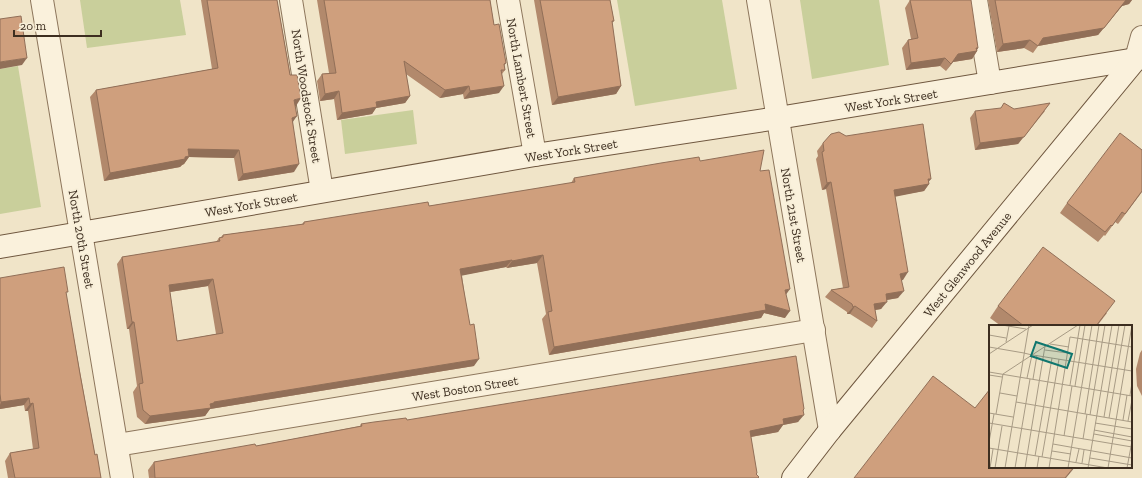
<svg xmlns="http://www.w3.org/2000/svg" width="1142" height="478" font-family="'Zilla Slab',serif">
	<rect width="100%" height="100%" fill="#f0e4c8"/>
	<g fill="#c9cf9b">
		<path d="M80 0H180L186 35 87 48Z"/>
		<path d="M617 0H722L737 89 635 106Z"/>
		<path d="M800 0H879L889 65 812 79Z"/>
		<path d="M18 66 41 207 0 214V69Z"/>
		<path d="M413 110 417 144 345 154 341 120Z"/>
	</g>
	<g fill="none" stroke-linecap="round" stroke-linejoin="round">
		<g stroke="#8d765c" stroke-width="24">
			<g id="street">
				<path d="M42 0 122 478"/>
				<path d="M291 0 322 191"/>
				<path d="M508 0 535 155"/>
				<path d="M758 0 830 430"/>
				<path d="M976 0 990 83"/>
				<path d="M1136 59 1142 37"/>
				<path d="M117 445 814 330"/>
			</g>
		</g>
		<g stroke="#6f573f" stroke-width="24">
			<g id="secondary">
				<path d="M0 247 535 155 778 118 1142 58"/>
				<path d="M793 478 830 430 1136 59"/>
			</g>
		</g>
		<use href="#street" stroke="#faf1dc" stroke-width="22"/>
		<use href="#secondary" stroke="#faf1dc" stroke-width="22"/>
	</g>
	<g fill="#b2896c" fill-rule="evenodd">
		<path d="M201 0H277L296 106 293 122 294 172 238 181 234 158 189 157 184 164 182 165 180 167 104 181 90 97 96 90 212 69Z"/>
		<path d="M317 0H490L494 25 506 63 504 66 505 70 502 74 499 93 464 99 463 94 440 98 406 74 410 96 405 103 376 108 372 114 337 120 334 99 320 101 317 81 322 74 329 73Z"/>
		<path d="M534 0H610L614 21 612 23 621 86 616 94 552 105Z"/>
		<path d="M910 0 978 48 977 50V51L972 59 953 62 946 71 940 66 906 70 902 48 908 40 911 39 905 8Z"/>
		<path d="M988 0H1132L1129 4 1122 6 1098 35 1038 46 1033 53 1024 48 997 52Z"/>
		<path d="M1014 109 1045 111 1018 144 975 150 970 118 975 111Z"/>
		<path d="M823 143 929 182V184L924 191 895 196 903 280H901L898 298 887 300 881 309 875 310 877 321 872 328 850 314H847V312L825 297 831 290 843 288 826 189 822 190 816 159 818 156 817 151Z"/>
		<path d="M700 161 760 171 786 295 785 318 764 313 761 318 549 355 542 319 546 314 537 263 507 268 506 267 462 275 474 366 210 409 205 416 145 424 137 417 133 392 137 386 129 329H127L117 264 122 257 216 242 219 238 221 237 223 235 302 224 304 222 429 206 571 183 574 178ZM208 286 216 334 177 341 170 292Z"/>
		<path d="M1142 192 1118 224 1115 222 1105 236 1104 235 1098 242 1060 213 1067 203Z"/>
		<path d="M0 278 66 294 95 455 101 478H8L5 461 10 453 33 449 28 411H25L24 405 0 409Z"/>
		<path d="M998 306 1107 313 1097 326H1001L990 318Z"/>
		<path d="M1142 350V396L1137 386 1136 369 1140 353Z"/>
		<path d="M804 409 798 422 783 425 778 432 751 437 756 474 758 478H149L148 470 154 462 256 446 360 426 361 424 407 420Z"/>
	</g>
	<g fill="#916f58">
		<path d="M1126 0H1132L1129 4 1122 6 1098 35 1038 46 1043 38Z"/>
		<path d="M1030 40 1024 48 997 52 1003 44Z"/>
		<path d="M976 48H978L976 51H977L972 59 953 62 946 71 958 54Z"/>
		<path d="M27 58 22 65 0 69V62Z"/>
		<path d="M945 58 940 66 906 70 911 63Z"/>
		<path d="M469 86 463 94 440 98 445 90Z"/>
		<path d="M504 86 499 93 464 99 470 91Z"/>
		<path d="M621 86 616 94 552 105 558 97Z"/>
		<path d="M339 91 334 99 320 101 325 94Z"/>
		<path d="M410 96 405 103 376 108 372 114 337 120 342 113 376 102Z"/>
		<path d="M301 98 296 106 289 107 294 100Z"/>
		<path d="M1050 103 1018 144 975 150 980 143Z"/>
		<path d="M297 116 292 123V118Z"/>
		<path d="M188 149 239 150 234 158 189 157 184 164 182 165 180 167 104 181 110 173Z"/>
		<path d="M299 164 294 172 238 181 243 174Z"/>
		<path d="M928 179H931L927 184H929L924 191 889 198 894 190Z"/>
		<path d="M831 182 826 189 822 190 827 183Z"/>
		<path d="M543 255 537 263 507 268 512 261Z"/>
		<path d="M512 260 506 267 455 277 460 269Z"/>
		<path d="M908 272 903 280 895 282 900 274Z"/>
		<path d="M213 279 208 286 163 293 169 285Z"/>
		<path d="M790 289 785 296V290Z"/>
		<path d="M904 291 898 298 880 301 886 294Z"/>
		<path d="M887 302 881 309 869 311 874 304Z"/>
		<path d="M765 304 790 311 785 318 764 313 761 318 549 355 554 347Z"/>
		<path d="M855 306 850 314H847L853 307Z"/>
		<path d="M132 322H134L129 329H127Z"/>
		<path d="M479 359 474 366 210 409 205 416 145 424 150 416 210 404 214 402Z"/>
		<path d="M29 398 24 405 0 409V405L1 402Z"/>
		<path d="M33 403 28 411H25L30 404Z"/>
		<path d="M804 409 800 416 804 415 798 422 783 425 778 432 745 438 750 431 783 419Z"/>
		<path d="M1074 467H1075L1066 478H1065Z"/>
	</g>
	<g fill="#cf9f7d" stroke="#916f58" fill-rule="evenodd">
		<path d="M207 0H277L290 75H297L301 98 294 100 297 116 292 118 299 164 243 174 239 150 188 149 189 156 185 157V159L110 173 96 90 218 68Z"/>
		<path d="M324 0H490L494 25 499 24 506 63 504 64 505 70H501L504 86 470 91 469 86 445 90 404 61 410 96 376 102 377 107 342 113 339 91 325 94 322 74 336 73Z"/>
		<path d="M540 0H610L614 21H612L621 86 558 97Z"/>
		<path d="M910 0H971L978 48H976L977 51 958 54 951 64 945 58 911 63 908 40 918 38Z"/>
		<path d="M995 0H1126L1104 28 1043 38 1038 46 1030 40 1003 44Z"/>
		<path d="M21 16 27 58 0 62V19Z"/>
		<path d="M1004 103 1014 109 1050 103 1024 137 980 143 975 111 1001 108Z"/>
		<path d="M923 124 931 179H928L929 184 894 190 908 272 900 274 904 291 886 294 887 302 874 304 877 321 855 306 853 307 852 304 831 290 849 287 831 182 827 183 822 152 824 151 823 143 831 134 839 132 846 136Z"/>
		<path d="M1120 133 1142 150V191L1125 214 1122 212 1112 226 1111 225 1105 232 1067 203Z"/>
		<path d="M764 150 760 171 769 170 790 289 785 290 790 311 765 304 766 310 554 347 548 312 552 311 543 255 512 261V260L460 269 470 325 474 324 479 359 214 402V403L210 404 211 408 150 416 143 410 139 384 143 383 134 322H132L122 257 220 241 219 238 223 237V235L304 224V222L428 202 429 206 575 182 574 178 661 163 699 157 700 161ZM213 279 223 333 177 341 169 285Z"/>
		<path d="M1043 247 1115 301 1096 326H1024L998 306Z"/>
		<path d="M64 267 68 292H66L80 374 95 455 97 454 101 478H15L10 453 39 448 33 403 30 404 29 398 1 402 0 394V278Z"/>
		<path d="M796 356 804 409 803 410 804 415 783 419 784 424 750 431 757 473 756 474 759 477 758 478H155L154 462 255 444 256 446 362 426 361 424 374 422 406 418 407 420Z"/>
		<path d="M933 376 975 408 990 389V467H1074L1065 478H854Z"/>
	</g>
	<g text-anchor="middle" stroke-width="3.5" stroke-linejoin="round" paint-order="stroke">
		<g font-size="13" fill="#3d2e20" stroke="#f7eed8">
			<text transform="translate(522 78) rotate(80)" y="5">North Lambert Street</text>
			<text transform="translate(307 96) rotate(81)" y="5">North Woodstock Street</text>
			<text transform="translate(891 100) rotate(-9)" y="5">West York Street</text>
			<text transform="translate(571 150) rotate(-9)" y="5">West York Street</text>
			<text transform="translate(251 204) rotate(-10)" y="5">West York Street</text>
			<text transform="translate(794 215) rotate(80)" y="5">North 21st Street</text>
			<text transform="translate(82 239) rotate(80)" y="5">North 20th Street</text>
			<text transform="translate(967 264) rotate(-51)" y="5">West Glenwood Avenue</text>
			<text transform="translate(465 388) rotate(-9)" y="5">West Boston Street</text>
		</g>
	</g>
	<g transform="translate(989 325)">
		<rect width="143" height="143" fill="#f0e4c8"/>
		<path fill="none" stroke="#a89b85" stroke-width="1" d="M13 0 37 4M0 10 17 13M81 12 143 22M17 17 20 1M61 19 80 22M0 22 35 28M56 25 79 28M35 28 43 30 89 0M0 29 44 0M44 30 143 46M0 47 143 71M14 49 43 30M0 50 13 52M38 53 43 30M44 54 48 30M81 60 91 0M86 61 96 0M11 68 28 71M141 70 143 58M27 77 143 97M0 88 24 92M7 89 14 49M96 89 110 0M101 90 116 0M115 92 130 0M120 93 136 0M134 95 138 70M139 96 143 75M0 98 143 122M106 98 143 104M105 105 143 112M105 109 143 116M75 111 83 61M94 114 98 89M0 117 5 89M64 119 143 133M0 123 119 143M63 126 82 129M46 131 63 33M53 132 70 34M101 133 143 140M87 137 90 124M93 138 95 125M1 143 4 124M6 143 13 101M16 143 40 0M26 143 41 54M36 143 56 21M48 143 50 131M60 143 81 12M79 143 103 0M99 143 123 0M119 143 143 0M138 143 143 116"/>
		<path fill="#0f766e" fill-opacity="0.15" stroke="#0f766e" stroke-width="2" d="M47 17 83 29 78 43 42 31Z"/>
		<rect width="143" height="143" fill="none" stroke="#3d2e20" stroke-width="2"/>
	</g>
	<path d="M14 30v6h87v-6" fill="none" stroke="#3d2e20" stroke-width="2"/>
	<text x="20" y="30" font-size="12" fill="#3d2e20" stroke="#f7eed8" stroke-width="3" paint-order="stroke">20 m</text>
</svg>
